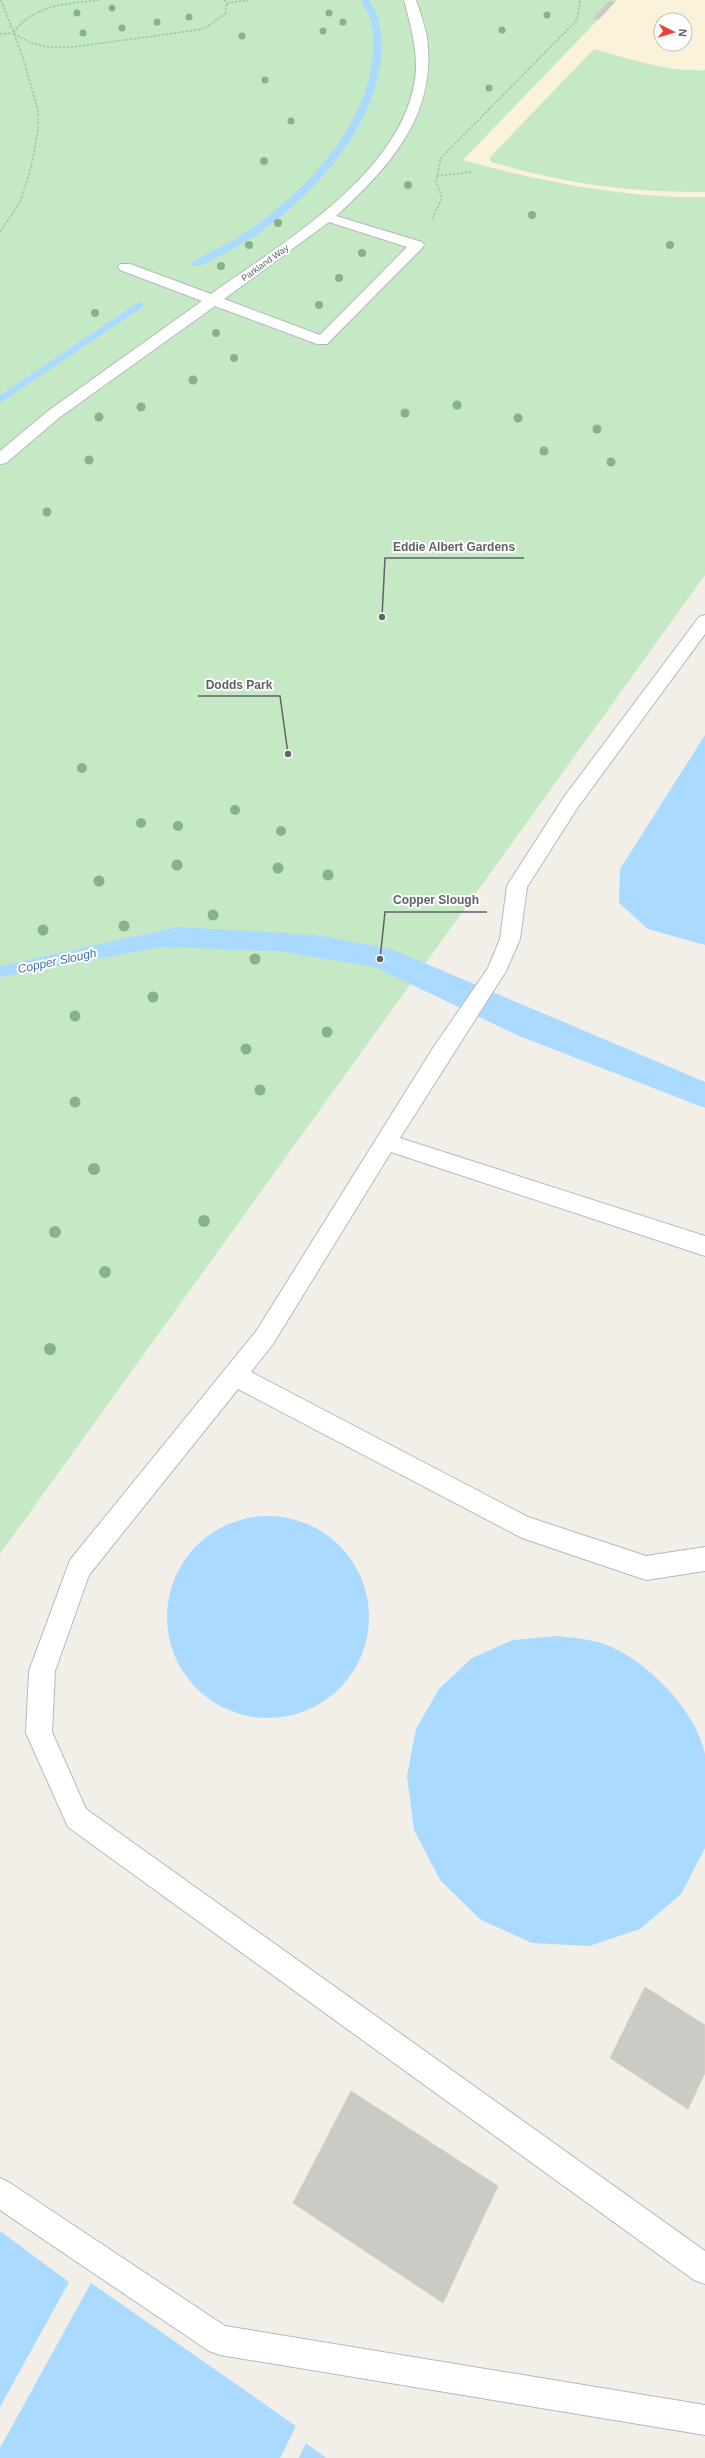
<svg xmlns="http://www.w3.org/2000/svg" width="705" height="2458" font-family="Arial,sans-serif">
	<rect width="100%" height="100%" fill="#f1efe8"/>
	<path fill="#c5e8c5" fill-rule="evenodd" d="M0 0H705V575L0 1554ZM661 20H685V44H661Z"/>
	<path fill="#fbf3d9" fill-rule="evenodd" d="M617 0H705V70C667 72 630 59 594 49L489 158 491 162C562 183 631 193 705 192V197C622 198 543 182 463 160ZM661 20H685V44H661Z"/>
	<g fill="#aadaff">
		<path d="M705 735V945L648 929 619 903 620 869Z"/>
		<path d="M178 927 317 935 394 950 705 1082V1108L519 1036 375 967 277 951 161 947 0 977V966Z"/>
		<circle cx="268" cy="1617" r="101"/>
		<path d="M558 1636C573 1638 590 1639 604 1644 646 1659 696 1710 705 1754V1848L681 1894 640 1929 589 1946 532 1943 481 1920 440 1880 414 1830 407 1776 416 1729 439 1689 472 1658 513 1640Z"/>
		<path d="M0 2231 69 2282 0 2407Z"/>
		<path d="M91 2283 296 2426 280 2458H0V2448Z"/>
		<path d="M306 2443 326 2458H299Z"/>
	</g>
	<g fill="none" stroke-linecap="round" stroke-linejoin="round">
		<g fill="#aadaff" fill-rule="evenodd">
			<path d="M361 0H369C373 7 378 14 379 22 395 104 326 183 266 228 245 244 222 254 200 266H192V262C214 250 238 239 258 224 318 180 386 103 371 22 369 14 364 7 361 0Z"/>
			<path d="M139 302 143 303V307L0 403V395Z"/>
		</g>
	</g>
	<g fill="#cccac5" stroke="#d6d1c6">
		<path d="M609 1 615 2 598 20 592 19Z"/>
		<path d="M645 1987 705 2025V2073L688 2109 610 2058Z"/>
		<path d="M351 2091 498 2186 443 2303 293 2203Z"/>
	</g>
	<g fill="none" stroke-linecap="round" stroke-linejoin="round">
		<g stroke="#b5b8bc" stroke-width="2">
			<g id="minor">
				<path d="M404 0H416C420 12 425 26 427 38 437 116 389 167 336 216L422 242 424 245 422 248 327 344H317L215 306 60 417 6 463 0 464V451L48 411 202 301 120 270 118 267 120 264H130L211 294C284 242 408 170 416 71 417 47 410 23 404 0ZM329 222 407 247 320 335 224 299Z"/>
				<path d="M705 615V634L578 807 527 887 520 939 506 971 400 1138 705 1236V1256L391 1152 273 1344 251 1372 528 1517 646 1556 705 1547V1571L646 1580 522 1538 238 1389 89 1575 55 1671 52 1732 86 1809 705 2251V2284L694 2280 68 1827 26 1733 29 1671 70 1560 257 1330 433 1048 488 968 500 939 507 886 510 881 564 797 699 617Z"/>
				<path d="M0 2178 10 2183 225 2326 705 2405V2435L220 2355 209 2351 0 2210Z"/>
			</g>
		</g>
		<g stroke="#9cc7a9" stroke-width="1.5" stroke-dasharray="2.5 1.5" stroke-linecap="butt">
			<path d="M99 0C67 4 34 4 13 33L31 43 48 47H74L204 29 225 14 227 3"/>
			<path d="M224 0 227 3"/>
			<path d="M227 3 249 0"/>
			<path d="M0 34 13 33"/>
			<path d="M437 176 472 172"/>
			<path d="M432 219 442 198 436 181 441 158 577 20 580 0"/>
			<path d="M0 232 20 202 31 168 38 130V111L23 57 1 0"/>
		</g>
		<use href="#minor" fill="#fff" fill-rule="evenodd"/>
	</g>
	<g fill="#89b387">
		<circle cx="112" cy="8" r="3.5"/>
		<circle cx="77" cy="13" r="3.5"/>
		<circle cx="329" cy="13" r="3.5"/>
		<circle cx="547" cy="15" r="3.5"/>
		<circle cx="189" cy="17" r="3.5"/>
		<circle cx="157" cy="22" r="3.5"/>
		<circle cx="343" cy="22" r="3.5"/>
		<circle cx="122" cy="28" r="3.5"/>
		<circle cx="502" cy="30" r="3.5"/>
		<circle cx="323" cy="31" r="3.5"/>
		<circle cx="83" cy="33" r="3.5"/>
		<circle cx="242" cy="36" r="3.5"/>
		<circle cx="265" cy="80" r="3.5"/>
		<circle cx="489" cy="88" r="3.5"/>
		<circle cx="291" cy="121" r="3.5"/>
		<circle cx="264" cy="161" r="4"/>
		<circle cx="408" cy="185" r="4"/>
		<circle cx="532" cy="215" r="4"/>
		<circle cx="278" cy="223" r="4"/>
		<circle cx="249" cy="245" r="4"/>
		<circle cx="670" cy="245" r="4"/>
		<circle cx="362" cy="253" r="4"/>
		<circle cx="221" cy="266" r="4"/>
		<circle cx="339" cy="278" r="4"/>
		<circle cx="319" cy="305" r="4"/>
		<circle cx="95" cy="313" r="4"/>
		<circle cx="216" cy="333" r="4"/>
		<circle cx="234" cy="358" r="4"/>
		<circle cx="193" cy="380" r="4.5"/>
		<circle cx="457" cy="405" r="4.5"/>
		<circle cx="141" cy="407" r="4.5"/>
		<circle cx="405" cy="413" r="4.5"/>
		<circle cx="99" cy="417" r="4.5"/>
		<circle cx="518" cy="418" r="4.5"/>
		<circle cx="597" cy="429" r="4.5"/>
		<circle cx="544" cy="451" r="4.5"/>
		<circle cx="89" cy="460" r="4.5"/>
		<circle cx="611" cy="462" r="4.5"/>
		<circle cx="47" cy="512" r="4.5"/>
		<circle cx="82" cy="768" r="5"/>
		<circle cx="235" cy="810" r="5"/>
		<circle cx="141" cy="823" r="5"/>
		<circle cx="178" cy="826" r="5"/>
		<circle cx="281" cy="831" r="5"/>
		<circle cx="177" cy="865" r="5.5"/>
		<circle cx="278" cy="868" r="5.5"/>
		<circle cx="328" cy="875" r="5.5"/>
		<circle cx="99" cy="881" r="5.5"/>
		<circle cx="213" cy="915" r="5.5"/>
		<circle cx="124" cy="926" r="5.5"/>
		<circle cx="43" cy="930" r="5.5"/>
		<circle cx="255" cy="959" r="5.5"/>
		<circle cx="153" cy="997" r="5.5"/>
		<circle cx="75" cy="1016" r="5.5"/>
		<circle cx="327" cy="1032" r="5.5"/>
		<circle cx="246" cy="1049" r="5.5"/>
		<circle cx="260" cy="1090" r="5.5"/>
		<circle cx="75" cy="1102" r="5.5"/>
		<circle cx="94" cy="1169" r="6"/>
		<circle cx="204" cy="1221" r="6"/>
		<circle cx="55" cy="1232" r="6"/>
		<circle cx="105" cy="1272" r="6"/>
		<circle cx="50" cy="1349" r="6"/>
	</g>
	<g text-anchor="middle" stroke-width="4" stroke-linejoin="round" paint-order="stroke">
		<g font-size="9" fill="#5f6368" stroke="#fff">
			<text transform="translate(265 263) rotate(-36)" y="3">Parkland Way</text>
		</g>
		<g font-size="12" font-style="italic" fill="#4174aa" stroke="#fff">
			<text transform="translate(57 961) rotate(-12)" y="4">Copper Slough</text>
		</g>
	</g>
	<path fill="none" stroke="#5f6368" stroke-width="1.5" d="M382 617L385 558H524M288 754L280 696H198M380 959L385 912H487"/>
	<g fill="#5f6368" stroke="#fff" stroke-width="1.5">
		<circle cx="382" cy="617" r="4"/>
		<circle cx="288" cy="754" r="4"/>
		<circle cx="380" cy="959" r="4"/>
	</g>
	<g font-size="12" text-anchor="middle" font-weight="bold" fill="#5f6368" stroke="#fff" stroke-width="4" stroke-linejoin="round" paint-order="stroke">
		<text x="454" y="551">Eddie Albert Gardens</text>
		<text x="239" y="689">Dodds Park</text>
		<text x="436" y="904">Copper Slough</text>
	</g>
	<g transform="translate(673 32) rotate(95)"><circle r="19" fill="#ffffff" stroke="#bfc1c3"/>
	<path d="M0-3L7 15L0 10L-7 15Z" fill="#ea4335"/>
	<text y="-6" font-size="11" font-weight="bold" text-anchor="middle" fill="#5f6368">N</text>
	</g>
</svg>
